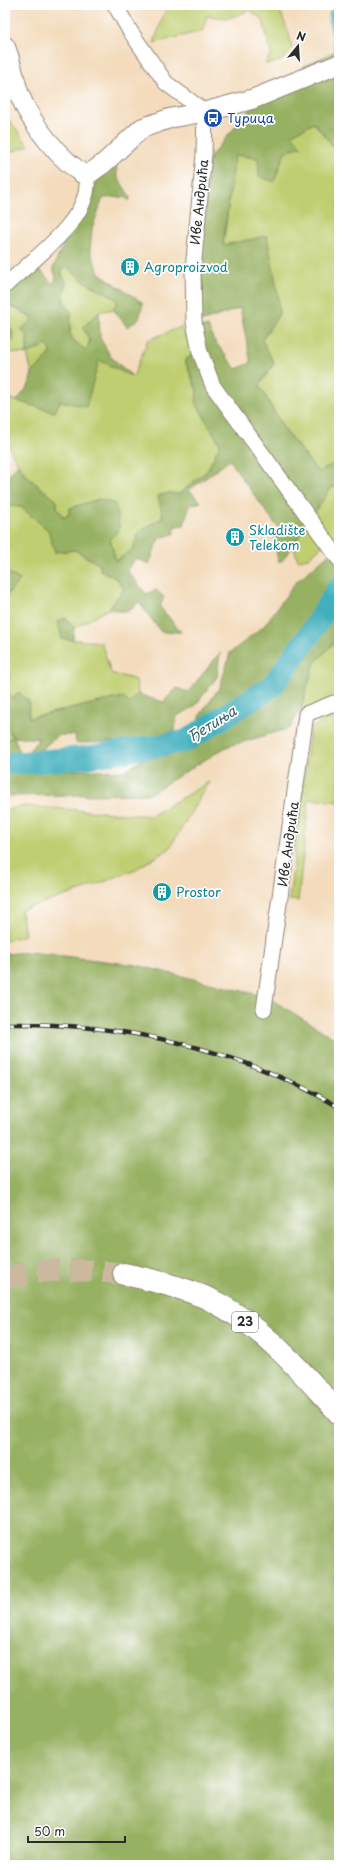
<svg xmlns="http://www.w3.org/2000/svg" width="344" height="1870" font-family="'Playpen Sans',sans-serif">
	<rect width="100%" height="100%" fill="#fff"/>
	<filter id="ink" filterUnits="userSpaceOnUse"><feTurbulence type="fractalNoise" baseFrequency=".025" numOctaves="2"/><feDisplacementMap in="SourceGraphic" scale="8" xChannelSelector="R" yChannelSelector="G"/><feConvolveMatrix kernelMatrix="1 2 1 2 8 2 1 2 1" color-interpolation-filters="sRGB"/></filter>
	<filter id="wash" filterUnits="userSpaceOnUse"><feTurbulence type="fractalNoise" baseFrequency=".012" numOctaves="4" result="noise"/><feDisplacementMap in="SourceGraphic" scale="16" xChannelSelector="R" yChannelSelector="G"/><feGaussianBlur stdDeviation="0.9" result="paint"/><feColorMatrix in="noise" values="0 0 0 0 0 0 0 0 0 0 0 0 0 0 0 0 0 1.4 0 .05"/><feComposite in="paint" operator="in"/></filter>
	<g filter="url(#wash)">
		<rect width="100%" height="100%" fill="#f3dbbc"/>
		<g fill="#bfce70" stroke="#757c4e">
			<path d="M167 5H278L289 34 292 48C285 59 279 64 265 64L271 55 263 20 250 10 230 18 207 16 202 31 154 43Z"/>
			<path d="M9 120 29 146 5 154V122Z"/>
			<path d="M314 123C322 133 344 154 337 166L339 173V461L318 472 284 429 259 385 274 364 262 340 279 314 223 246 235 155 258 158 285 152 291 134Z"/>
			<path d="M65 265 84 281 104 290 119 301 113 309 99 312 86 351 74 341 70 334 71 313 63 300 66 282 61 273Z"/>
			<path d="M6 305C40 317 33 326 52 351L45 361 32 373 27 354 5 352V349L14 340 11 328 5 323Z"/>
			<path d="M181 327 194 354 185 361 197 391 196 403 220 444 208 470 179 494 169 493 163 517 139 532 133 549 116 562 110 539 115 504 99 499 70 508 69 514 64 518 57 508V501C29 479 10 465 5 427 4 419 8 408 10 399L55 412 60 401 99 359 133 377 148 340Z"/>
			<path d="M339 485V532L308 558 298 560 293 545 331 488Z"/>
			<path d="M5 505 21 507 49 530 55 552 75 550 101 565 100 570 117 579 124 589 108 609 74 628 66 618 62 639 101 642 111 673 136 680 138 694 129 703 123 697 29 718 6 690 10 675 5 669V597L20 580 5 571Z"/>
			<path d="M339 637V708L301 709 314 664Z"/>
			<path d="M339 718V802L309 799 298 901 289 900 310 729 326 719Z"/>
			<path d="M5 725 13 737 5 740Z"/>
			<path d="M209 782 169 849 136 869 86 889 21 910 25 935 5 941V810L24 806 151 816Z"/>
		</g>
		<g fill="#97b162" stroke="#616e46">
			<path d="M333 5H339V58L307 72 303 67 335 51 329 15Z"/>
			<path d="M339 71V153L314 123 292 134 301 146 285 152 274 182 259 176 258 158 235 155 223 245 267 236 278 294 279 314 262 340 274 364 259 385 284 429 318 472 339 461V485L331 488 282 561H278L274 536 280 530 246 484 230 460 189 490 201 502 190 505 184 525 175 526 174 534 159 538 149 564 136 558 127 570 146 594 156 590 164 597 160 607 181 632H161L139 602 127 612 108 609 124 589 117 579 100 570V565L75 550 55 552 48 530 21 507 5 505V480L18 464 26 476 57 501V508L64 518 69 514 70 508 99 499 115 504 120 529 110 539 116 561 133 549 139 532 163 517 158 496 169 493 179 494 208 470 220 444 196 403 197 391 185 360 194 354 198 328 208 326 213 339 236 369 251 363 240 308 198 323 202 239 209 158 253 106Z"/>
			<path d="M116 161 117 176 130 197 129 201 125 197 103 198 92 228 90 250 99 273 143 303 139 319 127 327 113 309 118 301 104 291H101L84 281 65 265 61 273 66 282 63 300 71 313 70 334 74 341 86 350 90 342 83 327 99 312 100 338 111 357 133 377 99 360 86 407 60 401 55 412 17 401 29 385 32 373 45 361 51 351 47 345 27 354V336L21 330 33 319 21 310 7 305 5 309V281L35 265 53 284 56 278 53 268 65 241 99 179Z"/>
			<path d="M5 323 11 328 14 340 5 349Z"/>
			<path d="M5 392 10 399 5 424Z"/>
			<path d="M339 545V637L314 664 301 709 290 728 226 747 149 794 5 796V740L13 737 5 725V669L10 674 6 690 13 699 19 692 29 701V718L123 697 129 703 138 694 163 702 177 688 188 692 220 653 217 677 194 707 177 716 175 731 135 741 76 743 75 735H58L40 751 26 754 39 739 14 737 26 769 124 771 198 726 201 714 220 687 230 653 264 626 296 582Z"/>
			<path d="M9 574 20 580 5 597V578Z"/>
			<path d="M66 618 74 628 73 640 62 639 58 621Z"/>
			<path d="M31 952 136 965 267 997 339 1041V1865H5V954Z"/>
		</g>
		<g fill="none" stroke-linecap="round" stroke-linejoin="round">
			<path stroke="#41afbe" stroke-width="4" d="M334 5 330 20 338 59"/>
			<path stroke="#41afbe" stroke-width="23" d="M5 764 90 757 186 741 272 686 310 634 339 587"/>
		</g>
	</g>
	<g filter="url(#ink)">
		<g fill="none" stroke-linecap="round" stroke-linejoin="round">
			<path stroke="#cbb89f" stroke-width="22" stroke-dasharray="22 11" stroke-linecap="butt" d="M5 1279C45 1267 83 1269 124 1274"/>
			<g stroke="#8f8374" stroke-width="17">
				<g id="minor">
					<path d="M115 5 130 31 166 83 205 112 204 154 193 270 194 322 200 352 213 386 339 559"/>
					<path d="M5 286C30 261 96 216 86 176"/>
					<path d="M264 1009 306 714 334 703 339 704"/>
				</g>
			</g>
			<g stroke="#8f8374" stroke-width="21">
				<path id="tertiary" d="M5 46C12 62 14 80 20 96 32 125 60 160 86 176L103 164 142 128 171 118 205 112 253 99 339 64"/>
			</g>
			<g stroke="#8f8374" stroke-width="24">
				<path id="primary" d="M124 1274C153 1280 182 1287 209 1299 262 1325 301 1371 339 1413"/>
			</g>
			<use href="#minor" stroke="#fff" stroke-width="15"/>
			<use href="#tertiary" stroke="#fff" stroke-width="19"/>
			<use href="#primary" stroke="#fff" stroke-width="22"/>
			<g stroke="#2b2b2b" stroke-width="4.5">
				<path id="rail" d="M5 1024C120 1022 239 1048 339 1107"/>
			</g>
			<use href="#rail" stroke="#fff" stroke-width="3" stroke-dasharray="9" stroke-linecap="butt"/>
		</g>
	</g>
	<defs>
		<g id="bus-disc" transform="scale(1)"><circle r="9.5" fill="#1a4fb4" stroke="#fff"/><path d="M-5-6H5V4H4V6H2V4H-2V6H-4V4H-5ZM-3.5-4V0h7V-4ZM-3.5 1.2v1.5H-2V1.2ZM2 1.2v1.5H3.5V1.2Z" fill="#fff"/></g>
		<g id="building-disc" transform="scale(1)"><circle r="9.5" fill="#0f9aa8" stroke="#fff"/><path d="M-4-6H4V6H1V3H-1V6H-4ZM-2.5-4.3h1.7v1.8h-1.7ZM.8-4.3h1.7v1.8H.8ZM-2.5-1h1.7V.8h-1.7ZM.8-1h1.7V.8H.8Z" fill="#fff"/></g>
	</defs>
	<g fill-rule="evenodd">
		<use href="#bus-disc" x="213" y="118"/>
		<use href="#building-disc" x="130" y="267"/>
		<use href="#building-disc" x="235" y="537"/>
		<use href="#building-disc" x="162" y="892"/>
	</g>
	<g text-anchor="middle" stroke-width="3.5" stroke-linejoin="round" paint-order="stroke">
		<rect fill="#fff" stroke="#6b6b6b" stroke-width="1" x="232" y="1312" width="26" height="20" rx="3"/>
		<g font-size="12" font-weight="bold" fill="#2b2b2b">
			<text x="245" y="1326">23</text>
		</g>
		<g font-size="13" fill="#164399" stroke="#fff" text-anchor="start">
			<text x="227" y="123">Турица</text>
		</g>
		<g font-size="13" fill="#2b2b2b" stroke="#fff">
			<text transform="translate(199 202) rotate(-84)" y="5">Иве Андрића</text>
			<text transform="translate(288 844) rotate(-82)" y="5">Иве Андрића</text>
		</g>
		<g font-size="13" fill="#0d838f" stroke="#fff" text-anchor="start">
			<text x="144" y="272">Agroproizvod</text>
			<text x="249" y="535">Skladište<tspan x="249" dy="15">Telekom</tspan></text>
			<text x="176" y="897">Prostor</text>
		</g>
		<g font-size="14" font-style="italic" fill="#346066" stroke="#fff">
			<text transform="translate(212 724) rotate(-32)" y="5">Ђетиња</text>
		</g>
	</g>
	<rect width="344" height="1870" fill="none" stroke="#fff" stroke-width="20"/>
	<g transform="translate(298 46) rotate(18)" stroke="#ffffff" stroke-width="3" paint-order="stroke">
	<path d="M0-3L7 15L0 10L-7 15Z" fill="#2b2b2b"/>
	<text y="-6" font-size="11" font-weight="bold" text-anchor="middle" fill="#2b2b2b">N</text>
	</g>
	<path d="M28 1836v6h97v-6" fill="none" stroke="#2b2b2b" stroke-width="2"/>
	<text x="34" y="1836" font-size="12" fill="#2b2b2b" stroke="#ffffff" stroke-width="3" paint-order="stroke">50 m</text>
</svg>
